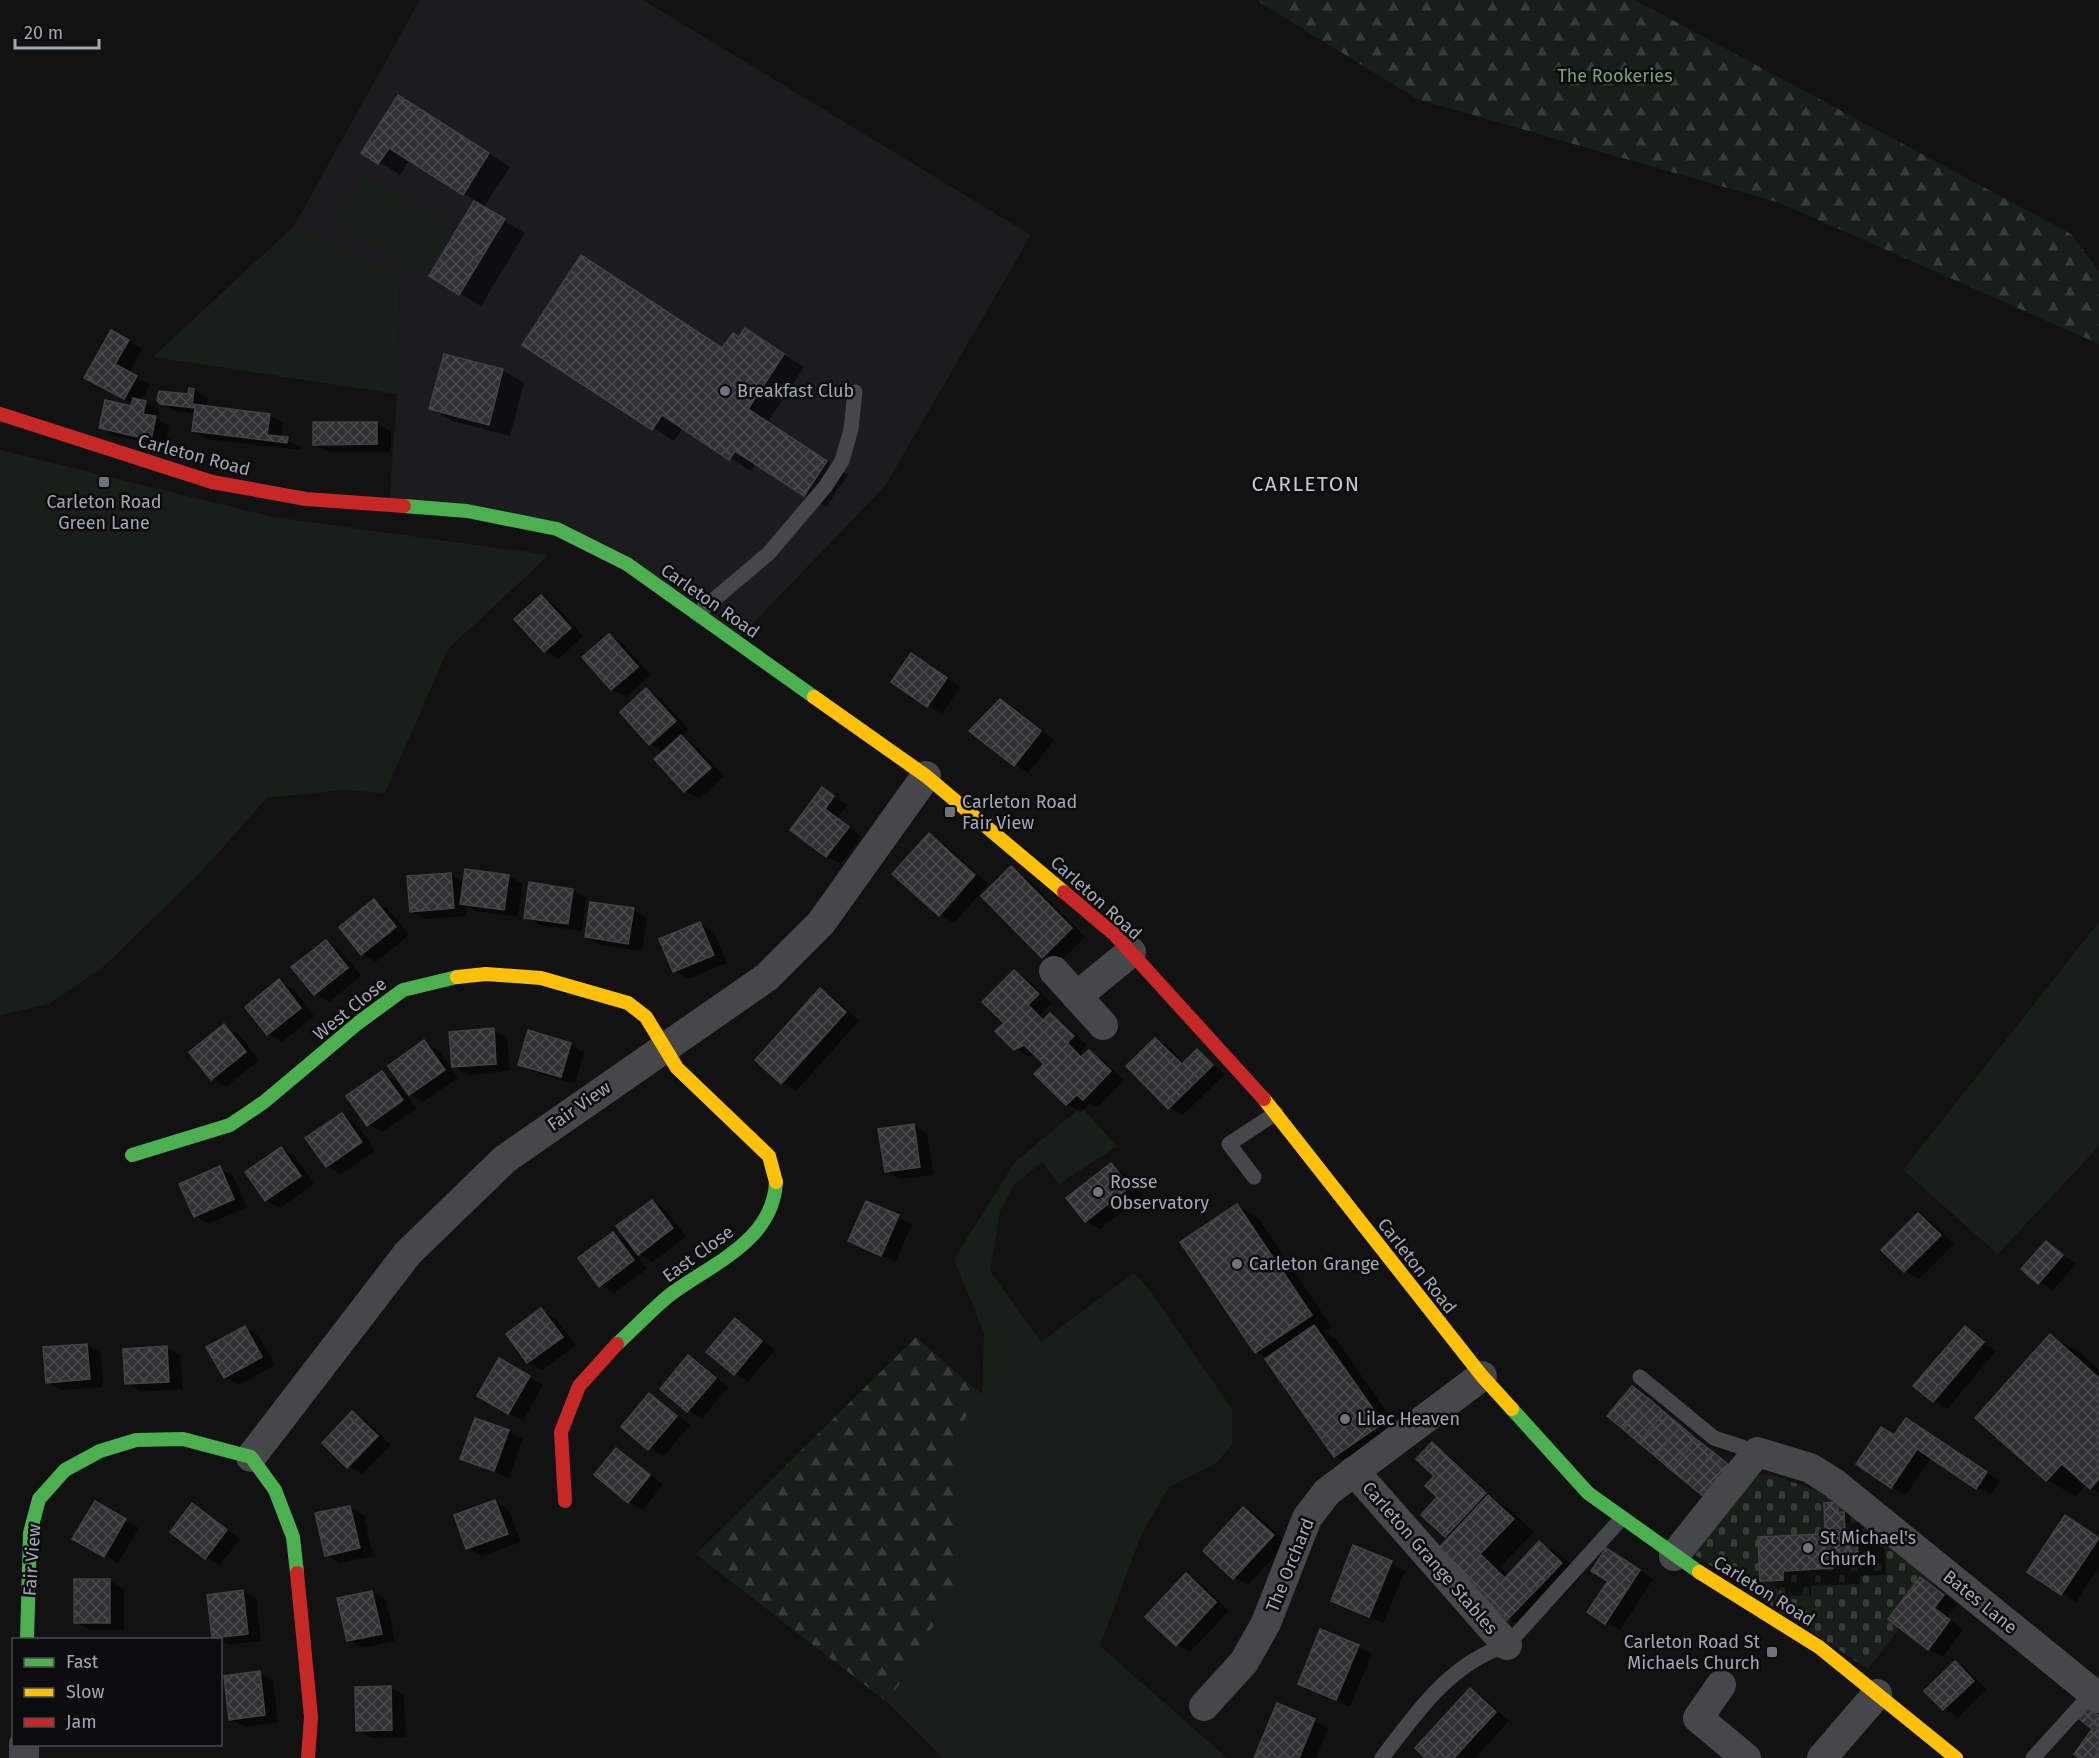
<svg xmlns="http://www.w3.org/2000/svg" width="2099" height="1758" font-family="'Fira Sans',sans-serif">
	<defs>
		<pattern id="forest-firs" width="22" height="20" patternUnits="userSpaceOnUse" patternTransform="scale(1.5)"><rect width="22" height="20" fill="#181f19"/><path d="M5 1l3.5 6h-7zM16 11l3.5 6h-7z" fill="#363d38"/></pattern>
		<pattern id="cemetery-stones" width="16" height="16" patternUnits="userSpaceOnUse" patternTransform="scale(1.5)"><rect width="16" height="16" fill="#181f19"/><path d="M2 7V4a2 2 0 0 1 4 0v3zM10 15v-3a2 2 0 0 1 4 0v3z" fill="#363d38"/></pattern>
		<pattern id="building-cross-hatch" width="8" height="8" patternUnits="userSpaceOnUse" patternTransform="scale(1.5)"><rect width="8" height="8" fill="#313133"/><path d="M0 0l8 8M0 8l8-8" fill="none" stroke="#4c4c4e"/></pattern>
	</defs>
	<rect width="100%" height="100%" fill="#121212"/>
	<path fill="#1c1c1e" d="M420 0H643L1031 235 885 486 736 641 557 529 389 505 397 394 400 278 294 226Z"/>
	<g fill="#181f19">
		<path d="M365 176 449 231 421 275 335 218Z"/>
		<path d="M294 226 400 278 397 394 153 357Z"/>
		<path d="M0 450 273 517 549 555 448 649 385 793 340 790 267 798 200 873 102 968 49 1004 0 1015Z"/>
		<path d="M2099 922V1146L1998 1254 1903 1170Z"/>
		<path d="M1081 1107 1117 1146 1059 1184 1042 1162 1014 1185 1000 1211 990 1271 1041 1342 1134 1273 1151 1292 1232 1409V1445L1215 1464 1169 1487 1141 1535 1100 1646 1227 1758H943L888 1703 961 1579 953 1457 975 1389 982 1394 984 1333 954 1259 1015 1162Z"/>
	</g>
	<g fill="url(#forest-firs)">
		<path d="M1256 0H1635L2071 234 2099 271V344L1780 203 1417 99Z"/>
		<path d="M916 1337 975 1389 953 1457 961 1579 888 1703 696 1554Z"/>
	</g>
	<path fill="url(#cemetery-stones)" fill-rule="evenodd" d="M1769 1474 1838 1498 1934 1584 1868 1669 1695 1555 1751 1476ZM1837 1502 1838 1512H1844L1845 1532H1857L1858 1560 1832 1561V1568L1783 1571V1580L1760 1581 1758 1537 1825 1534 1824 1503Z"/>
	<g fill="#0007">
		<path d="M420 109 510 167 483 208 525 233 481 306 431 276 476 201 410 159 400 175 363 152Z"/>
		<path d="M603 269 724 349 740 339 766 343 804 367 768 422 848 475 826 507 756 463 751 471 683 428 674 441 524 344Z"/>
		<path d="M111 332 142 349 129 373 150 385 141 401 159 410 157 419 169 426 165 447 114 435 100 427 132 407 133 403 100 386Z"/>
		<path d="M445 355 503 370 524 383 510 436 452 421 431 409Z"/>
		<path d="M194 390 208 398 206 407 269 415 283 423 281 438 301 447V450L208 439 194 431 196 414 175 411 161 403 189 396Z"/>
		<path d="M377 423 391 432V452H329L315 444Z"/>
		<path d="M541 597 555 605 583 636 559 659 545 651Z"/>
		<path d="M609 636 623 644 651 675 626 697 612 689 584 658Z"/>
		<path d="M911 655 960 687 942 714 893 682Z"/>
		<path d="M647 690 660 698 689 730 681 737 695 745 724 776 699 799 685 791 664 752 650 744Z"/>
		<path d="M1000 700 1054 740 1028 773 971 731Z"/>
		<path d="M823 789 847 805 837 818 862 836 841 864 827 856Z"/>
		<path d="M929 835 943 843 988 884 954 923 940 915Z"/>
		<path d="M450 874 465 883 509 876 523 884 518 917 476 911 466 905 467 916 425 919 411 911Z"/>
		<path d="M1025 876 1085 937 1057 965 1043 957Z"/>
		<path d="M572 890 586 898 582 931 540 925 526 917Z"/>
		<path d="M374 901 388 909 409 935 376 962 362 954Z"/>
		<path d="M633 910 647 918 642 951 600 945 586 937Z"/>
		<path d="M700 924 714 932 727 963 688 979 674 970Z"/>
		<path d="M326 941 340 950 361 976 329 1002 315 994Z"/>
		<path d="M1014 972 1028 980 1052 1003 1041 1014 1046 1019 1050 1015 1064 1023 1087 1045 1080 1052 1084 1056 1089 1052 1103 1060 1124 1080 1098 1107 1090 1103 1081 1112 1067 1104 1036 1074 1046 1064 1035 1054 1029 1057 1015 1048 1006 1023Z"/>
		<path d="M279 981 293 989 314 1016 282 1042 268 1034Z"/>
		<path d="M820 990 834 998 859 1021 796 1091 782 1083 757 1060Z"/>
		<path d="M224 1026 238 1034 259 1060 226 1087 212 1078Z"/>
		<path d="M493 1030 507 1038 510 1071 468 1075 454 1067Z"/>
		<path d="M1156 1039 1169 1047 1185 1063 1197 1051 1225 1074 1183 1115 1169 1107Z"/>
		<path d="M424 1042 438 1050 458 1078 423 1102 410 1094Z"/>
		<path d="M570 1044 584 1052 575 1084 534 1072 520 1064Z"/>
		<path d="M382 1073 396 1081 416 1109 382 1132 368 1124Z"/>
		<path d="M342 1115 356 1123 375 1151 341 1174 327 1166Z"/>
		<path d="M913 1125 927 1133 934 1175 900 1179 886 1171Z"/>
		<path d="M281 1148 295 1156 314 1184 280 1208 266 1200Z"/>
		<path d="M1111 1165 1125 1173 1143 1195 1100 1229 1086 1221 1068 1198Z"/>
		<path d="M219 1168 233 1176 247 1207 209 1224 195 1216Z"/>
		<path d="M652 1202 666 1210 686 1237 653 1262 634 1251 647 1269 614 1293 600 1285 613 1234 632 1244Z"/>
		<path d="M1237 1205 1258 1218 1332 1327 1324 1332 1336 1339 1403 1435 1356 1468 1335 1456 1268 1359 1256 1352Z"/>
		<path d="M1918 1214 1932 1222 1954 1244 1919 1279 1905 1271 1883 1250Z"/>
		<path d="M898 1217 912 1225 895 1262 850 1241Z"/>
		<path d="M2046 1243 2076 1264 2053 1290 2039 1282Z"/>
		<path d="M541 1310 555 1318 576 1345 542 1370 528 1362Z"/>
		<path d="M735 1320 775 1350 748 1381 735 1373Z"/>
		<path d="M245 1328 259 1336 275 1365 239 1385 225 1377Z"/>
		<path d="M1965 1328 1996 1351 1947 1409 1934 1401Z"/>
		<path d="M2051 1336 2079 1352 2099 1370V1493L2087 1484 2075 1496 2047 1480 1978 1418Z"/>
		<path d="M87 1345 101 1353 103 1387 61 1390 47 1382Z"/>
		<path d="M166 1347 180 1355 183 1389 141 1392 127 1383Z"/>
		<path d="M688 1357 729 1387 702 1418 688 1410Z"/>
		<path d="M500 1360 543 1385 523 1421 479 1396Z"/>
		<path d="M650 1395 690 1425 663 1457 623 1427Z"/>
		<path d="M352 1413 366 1421 391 1445 362 1474 348 1466Z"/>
		<path d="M1920 1428 2000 1481 1990 1495 1931 1457 1906 1495 1892 1487 1895 1437Z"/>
		<path d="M508 1431 522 1439 509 1478 462 1459Z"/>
		<path d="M1432 1444 1446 1452 1498 1503 1510 1509 1534 1532 1500 1567 1509 1575 1539 1543 1561 1555 1582 1576 1529 1631 1508 1619 1437 1552 1450 1538 1446 1536Z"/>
		<path d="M616 1449 663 1484 643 1510 629 1502Z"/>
		<path d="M495 1502 509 1510 521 1542 482 1556 468 1548Z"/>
		<path d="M95 1503 139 1528 118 1563 75 1538Z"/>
		<path d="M1837 1504 1872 1530 1873 1542 1885 1549 1886 1575 1860 1576V1584L1811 1586V1595L1790 1596 1761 1580 1827 1535Z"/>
		<path d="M192 1505 240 1539 220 1565 206 1557Z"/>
		<path d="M350 1507 364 1515 373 1556 340 1563 326 1555Z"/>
		<path d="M1244 1508 1258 1516 1287 1543 1248 1585 1234 1577Z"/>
		<path d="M2079 1525 2099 1538V1567L2076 1602 2029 1572Z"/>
		<path d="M1620 1558 1653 1579 1620 1630 1606 1622 1610 1581Z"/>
		<path d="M1391 1563 1405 1571 1383 1623 1333 1600Z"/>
		<path d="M1186 1575 1200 1583 1229 1611 1190 1652 1176 1644Z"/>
		<path d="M1921 1579 1957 1604 1947 1617 1963 1629 1943 1657 1929 1649Z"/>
		<path d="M110 1581 124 1589V1630H90L76 1622Z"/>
		<path d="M242 1591 256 1599 261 1641 228 1645 214 1637Z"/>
		<path d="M372 1592 386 1600 395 1641 362 1648 348 1640Z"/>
		<path d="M1358 1646 1372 1654 1350 1707 1300 1684Z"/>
		<path d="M1955 1663 1969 1671 1986 1689 1958 1717 1944 1709Z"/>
		<path d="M259 1673 273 1681 278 1722 245 1727 231 1719Z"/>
		<path d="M390 1687 404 1695 406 1737 372 1738 358 1730Z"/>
		<path d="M1470 1690 1484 1698 1509 1721 1475 1758H1428Z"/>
		<path d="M1278 1705 1328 1728 1316 1758H1256Z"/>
	</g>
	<g fill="url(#building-cross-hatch)" stroke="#404246" stroke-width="1.5">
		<path d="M398 95 489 153 463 195 389 148 378 164 361 153Z"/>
		<path d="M474 201 505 219 459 295 429 276Z"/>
		<path d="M581 255 722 348 733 333 739 337 745 328 784 354 748 409 827 461 804 496 735 451 729 460 662 415 652 430 522 345Z"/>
		<path d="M111 330 129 340 115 364 137 376 124 399 84 378Z"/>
		<path d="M444 354 503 369 489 425 429 409Z"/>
		<path d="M189 388 194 389 192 404 270 414 267 435 288 437 287 443 192 431 195 408 160 404 157 400 159 391 188 394Z"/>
		<path d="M133 398 146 401 143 414 156 416 151 440 99 428 105 400 131 406Z"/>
		<path d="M313 422H377V444L313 445Z"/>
		<path d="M541 595 571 628 544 652 514 619Z"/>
		<path d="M609 634 638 667 611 690 582 657Z"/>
		<path d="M911 653 947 678 927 707 891 682Z"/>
		<path d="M646 688 676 721 649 745 620 712Z"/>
		<path d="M1000 699 1041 731 1014 766 969 731Z"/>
		<path d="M681 735 711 768 684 792 654 759Z"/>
		<path d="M822 787 834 796 825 809 849 827 826 857 790 830Z"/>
		<path d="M929 833 975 875 939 916 892 874Z"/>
		<path d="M1011 866 1072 928 1042 958 981 896Z"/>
		<path d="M465 869 509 875 504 910 460 904Z"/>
		<path d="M451 873 454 908 410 912 407 876Z"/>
		<path d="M529 882 573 889 568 924 524 918Z"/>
		<path d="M374 899 396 927 361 955 339 927Z"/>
		<path d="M590 902 634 908 628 944 585 937Z"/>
		<path d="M700 922 714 955 673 972 659 939Z"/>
		<path d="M326 940 348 968 314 995 291 967Z"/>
		<path d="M1014 970 1039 994 1028 1005 1043 1020 1050 1013 1074 1036 1067 1043 1081 1057 1089 1050 1111 1071 1083 1100 1077 1095 1066 1105 1034 1074 1044 1064 1024 1045 1014 1050 995 1031 1004 1023 982 1002Z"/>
		<path d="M279 979 301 1008 267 1035 245 1007Z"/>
		<path d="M820 988 846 1012 781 1084 755 1060Z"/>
		<path d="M224 1024 246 1052 211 1080 189 1052Z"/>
		<path d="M494 1028 496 1064 452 1067 449 1032Z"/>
		<path d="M528 1030 571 1043 561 1077 518 1065Z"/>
		<path d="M1155 1038 1182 1064 1197 1049 1213 1065 1168 1109 1126 1066Z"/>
		<path d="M424 1040 445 1070 409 1095 388 1066Z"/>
		<path d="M382 1071 403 1100 367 1126 346 1096Z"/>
		<path d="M342 1113 362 1142 326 1167 305 1138Z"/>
		<path d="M914 1124 920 1167 885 1172 878 1129Z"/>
		<path d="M281 1147 301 1176 265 1201 245 1172Z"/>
		<path d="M1111 1163 1130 1187 1085 1222 1066 1198Z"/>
		<path d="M220 1166 234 1199 194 1217 179 1184Z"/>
		<path d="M652 1200 673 1228 638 1255 616 1226Z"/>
		<path d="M866 1201 899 1215 881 1256 848 1241Z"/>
		<path d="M1237 1204 1312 1315 1255 1353 1180 1242Z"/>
		<path d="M1918 1213 1941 1235 1904 1272 1881 1250Z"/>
		<path d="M613 1232 634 1260 599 1287 578 1258Z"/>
		<path d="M2046 1241 2063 1255 2038 1284 2021 1269Z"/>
		<path d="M541 1308 563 1337 527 1363 506 1334Z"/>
		<path d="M735 1318 762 1341 734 1375 706 1352Z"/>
		<path d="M1314 1325 1383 1423 1334 1457 1265 1359Z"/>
		<path d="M245 1326 262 1357 224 1378 206 1347Z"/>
		<path d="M1965 1326 1984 1342 1933 1402 1913 1386Z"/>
		<path d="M2050 1334 2099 1378V1479L2090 1489 2062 1464 2046 1481 1975 1418Z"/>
		<path d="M87 1344 90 1379 46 1383 43 1347Z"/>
		<path d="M167 1346 169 1382 125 1384 123 1349Z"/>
		<path d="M688 1355 716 1378 687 1412 660 1389Z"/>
		<path d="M499 1358 530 1376 508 1414 477 1396Z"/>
		<path d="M1632 1386 1649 1399 1623 1429 1607 1416Z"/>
		<path d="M649 1393 677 1416 648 1450 621 1427Z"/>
		<path d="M1649 1399 1664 1412 1639 1443 1623 1429Z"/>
		<path d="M352 1411 378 1436 347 1468 322 1443Z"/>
		<path d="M1664 1412 1681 1426 1655 1456 1639 1443Z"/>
		<path d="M475 1418 509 1430 494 1471 460 1459Z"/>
		<path d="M1906 1418 1987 1472 1976 1489 1917 1449 1891 1488 1856 1464 1881 1427 1894 1435Z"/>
		<path d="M1681 1426 1696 1439 1671 1470 1655 1456Z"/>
		<path d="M1696 1439 1713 1452 1687 1483 1671 1470Z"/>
		<path d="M1432 1442 1486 1493 1445 1537 1421 1515 1437 1497 1425 1486 1434 1476 1416 1459Z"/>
		<path d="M616 1448 650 1475 628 1503 594 1475Z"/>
		<path d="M1713 1452 1729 1465 1703 1496 1687 1483Z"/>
		<path d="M1488 1495 1514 1519 1480 1554 1505 1578 1539 1541 1562 1563 1507 1620 1435 1552Z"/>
		<path d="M495 1500 508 1534 466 1549 454 1515Z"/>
		<path d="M95 1501 126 1519 104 1557 72 1539Z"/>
		<path d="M1838 1502V1512H1844L1845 1532 1857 1531 1858 1560 1832 1561 1833 1568 1783 1571V1580L1760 1581 1758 1537 1825 1534 1824 1503Z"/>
		<path d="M192 1503 227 1530 205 1559 170 1532Z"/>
		<path d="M350 1506 360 1548 325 1556 315 1513Z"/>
		<path d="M1243 1507 1274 1535 1233 1579 1203 1551Z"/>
		<path d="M2065 1515 2099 1538 2061 1595 2027 1572Z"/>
		<path d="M1353 1545 1392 1561 1369 1617 1331 1601Z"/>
		<path d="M1606 1548 1640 1570 1605 1624 1587 1612 1608 1581 1591 1571Z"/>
		<path d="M1186 1573 1216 1602 1176 1646 1145 1617Z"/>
		<path d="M1920 1577 1944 1595 1934 1608 1950 1620 1928 1650 1888 1619Z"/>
		<rect x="74" y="1579" width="36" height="44"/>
		<path d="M243 1590 248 1634 212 1638 207 1595Z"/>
		<path d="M372 1591 382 1634 347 1641 337 1598Z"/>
		<path d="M1320 1629 1359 1645 1336 1700 1298 1684Z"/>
		<path d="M1955 1661 1974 1681 1943 1710 1924 1691Z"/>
		<path d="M260 1671 265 1715 229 1720 224 1676Z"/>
		<path d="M391 1686 392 1730 356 1731 355 1687Z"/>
		<path d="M1470 1688 1496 1712 1454 1758H1425L1415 1748Z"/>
		<path d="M1277 1703 1315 1719 1299 1758H1254Z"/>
		<path d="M2088 1708 2099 1716V1758H2079L2074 1754 2092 1729 2079 1719Z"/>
	</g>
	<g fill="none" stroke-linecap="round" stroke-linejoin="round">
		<g stroke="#46474b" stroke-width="15">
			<path d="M697 614 769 553 825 487 842 461 851 429 855 392"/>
			<path d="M1254 1177 1229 1144 1276 1113"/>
			<path d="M1640 1377 1714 1438 1757 1452"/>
			<path d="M1382 1758C1417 1712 1449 1664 1507 1645L1622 1518"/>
			<path d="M2033 1758 2092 1693"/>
		</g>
		<g stroke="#46474b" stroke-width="30">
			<path d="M1054 971 1103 1025"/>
			<path d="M1077 996 1131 952"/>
			<path d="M251 1457 408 1253 505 1159 767 977 821 923 926 776"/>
			<path d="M1354 1471 1507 1645"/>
			<path d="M1674 1556 1757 1452 1810 1468 1834 1483 2099 1698"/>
			<path d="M1721 1685 1698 1718 1746 1758"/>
			<path d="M1204 1706 1244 1662 1266 1623 1307 1518 1327 1492 1482 1376"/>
			<path d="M24 1758V1744"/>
			<path d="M1822 1758 1877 1694"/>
		</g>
		<g stroke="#4caf50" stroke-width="14">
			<path d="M404 506 467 511 557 529 627 564 814 697"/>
			<path d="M132 1155 230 1125 264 1102 358 1023 403 990 457 977"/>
			<path d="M617 1344C635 1328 652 1309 671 1294 713 1263 773 1241 776 1182"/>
			<path d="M1512 1409 1588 1493 1699 1572"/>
			<path d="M27 1640 30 1533 39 1499 65 1470 100 1451 136 1440 183 1439 251 1457 275 1490 293 1537 297 1573"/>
		</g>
		<g stroke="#ffc107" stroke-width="14">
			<path d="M814 697 926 776 1064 892"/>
			<path d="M457 977 486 974 541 978 628 1003 646 1017 677 1068 769 1156 776 1182"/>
			<path d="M1264 1099 1482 1376 1512 1409"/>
			<path d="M1699 1572 1819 1647 1956 1758"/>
		</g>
		<g stroke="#c62828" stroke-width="14">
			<path d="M0 414 212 482 306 499 404 506"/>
			<path d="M1064 892 1115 935 1264 1099"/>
			<path d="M565 1501 561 1432 579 1386 617 1344"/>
			<path d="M297 1573 311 1717 308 1758"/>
		</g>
	</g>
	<g fill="#6f747c" stroke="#0c0c0e" stroke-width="2">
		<circle cx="725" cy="391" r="6"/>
		<rect x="98" y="476" width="12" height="12" rx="3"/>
		<rect x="944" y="806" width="12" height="12" rx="3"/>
		<circle cx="1098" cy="1192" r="6"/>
		<circle cx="1237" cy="1264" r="6"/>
		<circle cx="1345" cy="1419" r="6"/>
		<circle cx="1808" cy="1548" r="6"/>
		<rect x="1766" y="1646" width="12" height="12" rx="3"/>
	</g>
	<g text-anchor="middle" stroke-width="5" stroke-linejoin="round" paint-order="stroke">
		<g font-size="18" fill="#76a276" stroke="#0c0c0e">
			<text x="1615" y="82">The Rookeries</text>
		</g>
		<g font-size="18" fill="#a1a8b5" stroke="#0c0c0e" text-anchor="start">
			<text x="737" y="397">Breakfast Club</text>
			<text x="104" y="508" text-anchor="middle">Carleton Road<tspan x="104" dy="21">Green Lane</tspan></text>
			<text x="962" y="808">Carleton Road<tspan x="962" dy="21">Fair View</tspan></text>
			<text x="1110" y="1188">Rosse<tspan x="1110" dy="21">Observatory</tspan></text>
			<text x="1249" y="1270">Carleton Grange</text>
			<text x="1357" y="1425">Lilac Heaven</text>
			<text x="1820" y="1544">St Michael's<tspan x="1820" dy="21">Church</tspan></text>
			<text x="1760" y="1648" text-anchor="end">Carleton Road St<tspan x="1760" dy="21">Michaels Church</tspan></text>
		</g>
		<g font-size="18" fill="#a1a8b5" stroke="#0c0c0e">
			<text transform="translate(194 455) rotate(15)" y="6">Carleton Road</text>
			<text transform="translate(710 601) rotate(35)" y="6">Carleton Road</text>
			<text transform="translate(1096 898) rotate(42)" y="6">Carleton Road</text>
			<text transform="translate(350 1009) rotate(-39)" y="6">West Close</text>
			<text transform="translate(579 1106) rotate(-35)" y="6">Fair View</text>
			<text transform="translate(698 1254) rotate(-36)" y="6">East Close</text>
			<text transform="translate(1417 1266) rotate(52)" y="6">Carleton Road</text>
			<text transform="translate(1430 1558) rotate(49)" y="6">Carleton Grange Stables</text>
			<text transform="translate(32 1560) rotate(-86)" y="6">Fair View</text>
			<text transform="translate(1290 1565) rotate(-68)" y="6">The Orchard</text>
			<text transform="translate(1764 1591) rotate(32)" y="6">Carleton Road</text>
			<text transform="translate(1980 1602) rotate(39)" y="6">Bates Lane</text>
		</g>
		<g font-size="21" letter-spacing="1.5" fill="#c2c7d1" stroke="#0c0c0e">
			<text x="1306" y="491">CARLETON</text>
		</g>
	</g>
	<rect x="12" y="1638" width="210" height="108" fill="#0c0c0e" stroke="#484a51" stroke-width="1.5"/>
	<rect x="24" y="1658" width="30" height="9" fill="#4caf50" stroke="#484a51" stroke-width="1.5"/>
	<text x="66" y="1668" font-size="18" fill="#a1a8b5">Fast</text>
	<rect x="24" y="1688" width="30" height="9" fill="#ffc107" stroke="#484a51" stroke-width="1.5"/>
	<text x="66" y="1698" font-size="18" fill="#a1a8b5">Slow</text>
	<rect x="24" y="1718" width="30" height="9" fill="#c62828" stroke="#484a51" stroke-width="1.5"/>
	<text x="66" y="1728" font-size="18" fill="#a1a8b5">Jam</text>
	<path d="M15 39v9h84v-9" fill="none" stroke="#a1a8b5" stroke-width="3"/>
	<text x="24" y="39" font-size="18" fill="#a1a8b5" stroke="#0c0c0e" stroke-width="4.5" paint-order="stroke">20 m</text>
</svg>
